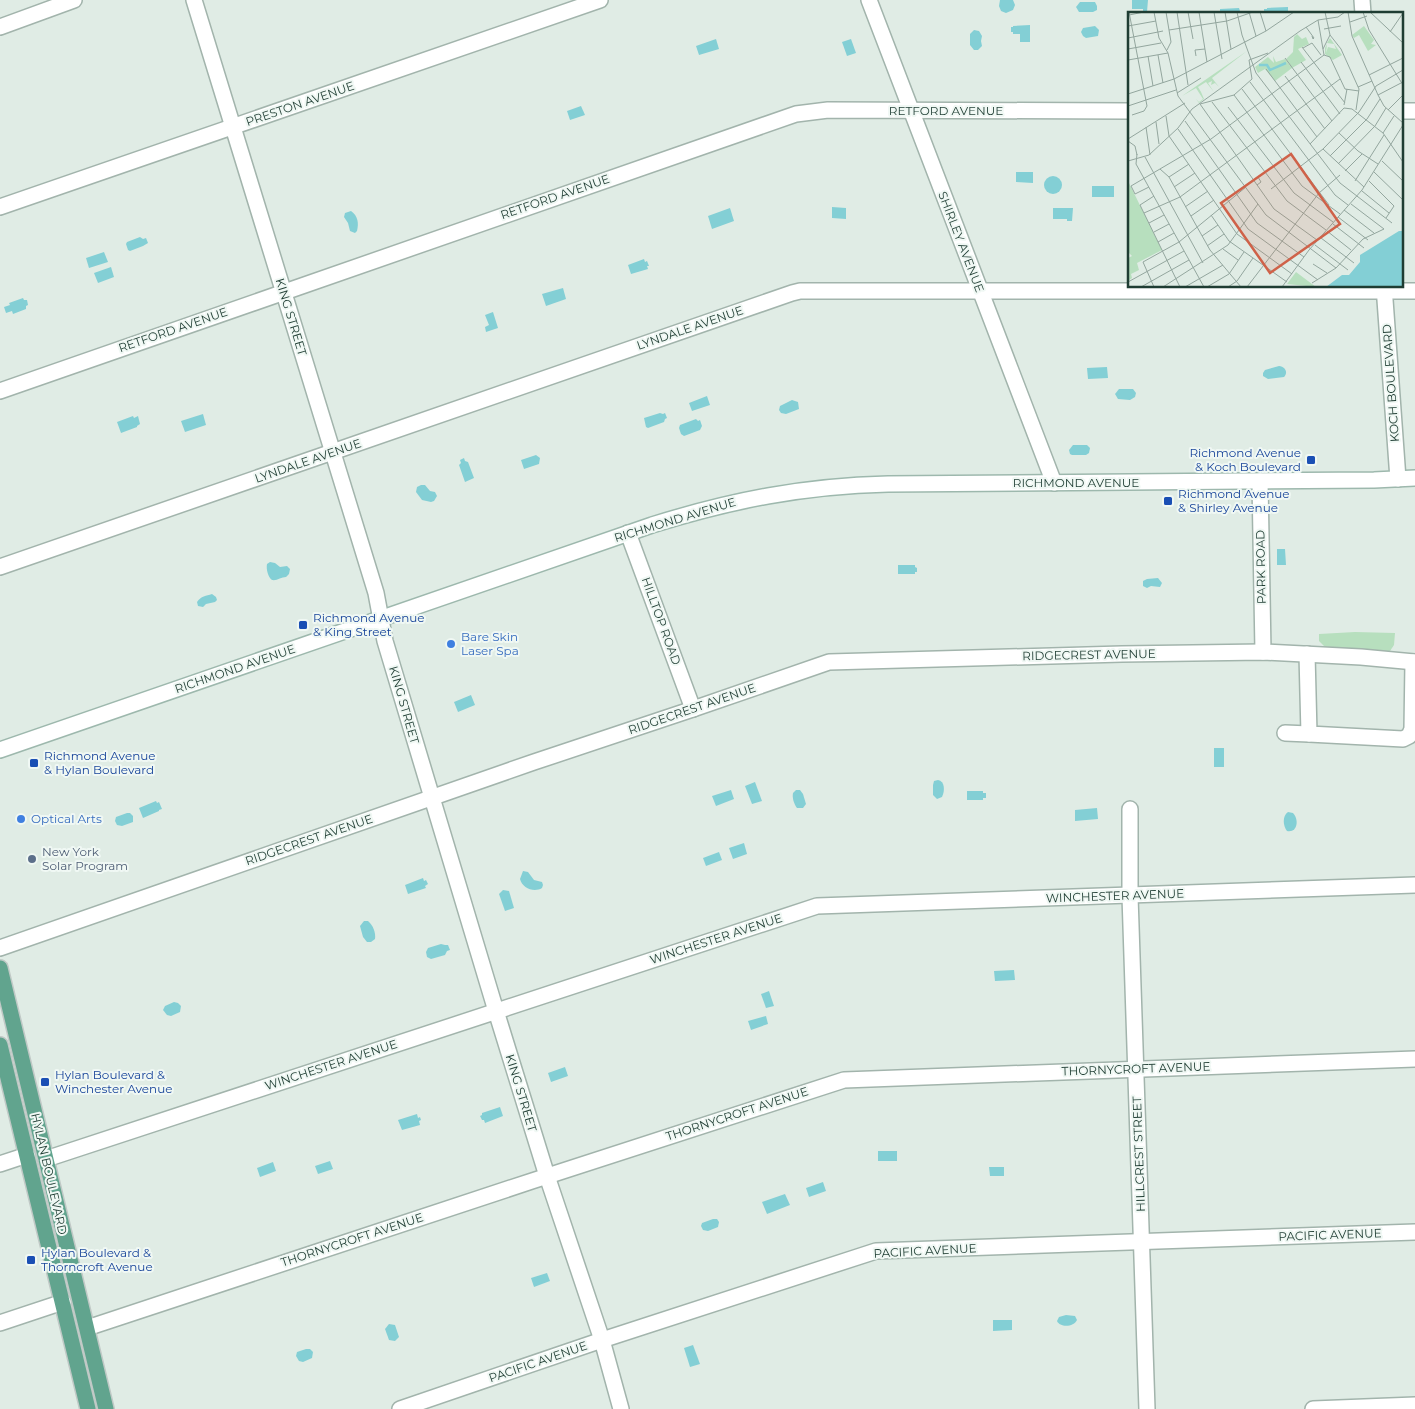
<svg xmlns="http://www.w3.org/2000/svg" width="1415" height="1409" font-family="Montserrat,sans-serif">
	<rect width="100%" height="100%" fill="#e0ece5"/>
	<path fill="#b7dfbe" d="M1355 632 1395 633 1394 645 1390 651H1352L1326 648 1319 641V634Z"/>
	<g fill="#83cfd5">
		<path d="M1000 0H1013L1015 5 1013 10 1006 13 1001 11 999 6Z"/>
		<path d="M1132 0H1148L1147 12H1143V9H1132Z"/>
		<path d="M1080 2H1095L1097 6V10L1093 12H1079L1076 7Z"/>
		<path d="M1288 7V14H1264V9H1267V8Z"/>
		<path d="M1239 8 1240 11H1242V14H1220V9Z"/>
		<path d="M1030 25V42H1020V34H1013V32H1011V27H1013V26Z"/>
		<path d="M1095 26 1099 30 1098 36 1086 38 1083 36 1081 32 1083 28Z"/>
		<path d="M974 30 979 31 982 36 981 41 982 46 978 50H974L970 45V34Z"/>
		<path d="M716 39 719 49 699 55 696 46Z"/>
		<path d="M851 39 856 53 847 56 842 42Z"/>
		<path d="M581 106 585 115 570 120 567 111Z"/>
		<path d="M1016 172H1033V183L1016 182Z"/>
		<circle cx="1053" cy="185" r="9"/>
		<rect x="1092" y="186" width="22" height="11"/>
		<path d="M832 207 846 208V219L832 218Z"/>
		<path d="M730 208 734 221 712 229 708 216Z"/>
		<path d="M1053 208H1073L1072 221H1067V219H1053Z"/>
		<path d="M351 211C358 216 359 223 357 231L355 233 350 231 348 223 344 217 345 213Z"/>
		<path d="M140 237 143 239 146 238 148 243 143 246 130 251 128 250 126 244 127 242Z"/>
		<path d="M104 252 108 262 89 268 86 258Z"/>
		<path d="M644 259 645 262 647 261 649 266H647L648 269 631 274 628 265Z"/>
		<path d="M111 267 114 277 98 283 94 273Z"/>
		<path d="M563 288 566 299 546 306 542 294Z"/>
		<path d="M23 298 24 300H27L28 305 26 306V309L13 314 12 311 6 313 4 307 10 305 9 303Z"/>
		<path d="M493 312 498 328 486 332 485 327 489 325 485 315Z"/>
		<path d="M1279 366C1286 367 1288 373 1284 377L1268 379 1263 376V373L1265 370Z"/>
		<path d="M1107 367 1108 378 1088 379 1087 368Z"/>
		<path d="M1119 389H1133L1136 393 1135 397 1130 400 1118 399 1115 394Z"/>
		<path d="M707 396 710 405 692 411 689 403Z"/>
		<path d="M792 400 798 402 799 409 786 414 781 413 779 410 780 406Z"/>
		<path d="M660 413 663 414 665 413 667 418 665 419 664 422 648 428 646 427 644 418Z"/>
		<path d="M203 414 206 425 185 432 181 421Z"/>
		<path d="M133 416 134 418 138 416 140 424 137 426V427L121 433 117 422Z"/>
		<path d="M696 419 698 421 700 420 702 426 700 430 684 436 681 434 679 428 680 425Z"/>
		<path d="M1073 445H1087L1090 448 1089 453 1086 455H1072L1070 454 1069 450Z"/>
		<path d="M536 455 540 458 539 464 524 469 521 460Z"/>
		<path d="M464 458 465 461 468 462 474 478 465 482 459 465 461 463 460 460Z"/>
		<path d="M421 485H425L430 491 435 492 437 496 434 501 431 502 422 500 416 492 417 487Z"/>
		<path d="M1277 549H1285L1286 565H1277Z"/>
		<path d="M270 562 275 563 280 567 287 566 290 569 289 574 286 577C281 577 277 581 272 580 268 577 266 569 267 564Z"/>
		<path d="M898 565H915V567L917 568V572H915V574H898Z"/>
		<path d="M1158 578 1162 583 1160 587 1151 586 1147 588 1143 586V581L1147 579Z"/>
		<path d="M212 594 216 597 217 600 215 602 206 604 203 607 198 606 197 602C201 596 206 596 212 594Z"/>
		<path d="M471 695 475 705 458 712 454 702Z"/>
		<rect x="1214" y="748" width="10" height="19"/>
		<path d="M938 780C945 781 945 791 942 797L937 799 933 795V785L934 781Z"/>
		<path d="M755 782 762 801 752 804 745 786Z"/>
		<path d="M731 790 734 799 716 806 712 796Z"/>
		<path d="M796 790H800L803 794 806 804 803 808H797C794 804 792 798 793 793Z"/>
		<path d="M967 791H983V793H986V798H983V800H967Z"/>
		<path d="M156 801 157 803 159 802 162 809 159 810V811L143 818 139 808Z"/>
		<path d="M1097 808 1098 819 1075 821V810Z"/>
		<path d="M1288 812 1293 813C1299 819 1298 833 1287 831 1283 826 1282 816 1288 812Z"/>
		<path d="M127 813H130L133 816V822L122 826 117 825 115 821 116 817Z"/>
		<path d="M744 843 747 854 733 859 729 848Z"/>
		<path d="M719 852 722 860 706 866 703 858Z"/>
		<path d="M523 871 528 872 534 880 542 882 543 885 542 888C534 893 522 888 520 879Z"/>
		<path d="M423 878 424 881 426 880 428 884 425 886 426 888 408 894 405 885Z"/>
		<path d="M503 890 509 891 514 908 505 911 499 894Z"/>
		<path d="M364 921H368C373 925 376 933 375 939L371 942H367L363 937 360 926Z"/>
		<path d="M441 944 445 945H448L450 950 447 951 445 955 431 959 427 957 426 952 428 948Z"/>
		<path d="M1014 970 1015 980 995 981 994 971Z"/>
		<path d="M769 991 774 1006 766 1008 761 994Z"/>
		<path d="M174 1002 178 1003 181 1006 180 1012 171 1016 167 1015 163 1010 165 1006Z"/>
		<path d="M766 1016 768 1024 751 1030 748 1021Z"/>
		<path d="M565 1067 568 1076 551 1082 548 1073Z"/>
		<path d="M500 1107 503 1116 485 1123 484 1120H482L480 1116 482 1115V1113Z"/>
		<path d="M417 1114 418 1118 420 1117 421 1120 419 1121 420 1125 402 1130 398 1120Z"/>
		<rect x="878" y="1151" width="19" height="10"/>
		<path d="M330 1161 333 1169 318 1174 315 1166Z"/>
		<path d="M273 1162 276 1171 260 1177 257 1168Z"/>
		<path d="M989 1167H1004V1176H990Z"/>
		<path d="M823 1182 826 1191 809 1197 806 1188Z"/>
		<path d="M785 1194 790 1205 767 1214 762 1202Z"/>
		<path d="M713 1219H717L719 1222 718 1227 708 1231 703 1230 701 1226 702 1223Z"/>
		<path d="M547 1273 550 1281 534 1287 531 1278Z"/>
		<path d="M1066 1315 1075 1316 1077 1320C1074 1327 1060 1328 1057 1321L1059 1317Z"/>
		<path d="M993 1320H1012V1330L993 1331Z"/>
		<path d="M389 1324 395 1325 399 1337 395 1341 389 1340 385 1329Z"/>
		<path d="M693 1345 700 1364 690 1367 684 1348Z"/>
		<path d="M306 1349H310L313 1352 312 1358 303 1362 299 1361 296 1356 297 1352Z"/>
	</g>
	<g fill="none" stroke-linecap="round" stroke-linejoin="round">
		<g stroke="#a2b4ac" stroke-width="18">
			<g id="street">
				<path d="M194 0 376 593 385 641 496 1011 547 1176 602 1340 621 1409"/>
				<path d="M869 0 1054 483"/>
				<path d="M1362 0 1363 14"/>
				<path d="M0 27 74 0"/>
				<path d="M1401 111H1415"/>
				<path d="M0 207 600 0"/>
				<path d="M1384 286 1398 479"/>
				<path d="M0 391 796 114 828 110 1129 111"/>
				<path d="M1260 481 1263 652"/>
				<path d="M628 533 693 709"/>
				<path d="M0 567 792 293 800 291H1415"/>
				<path d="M1307 654 1309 734 1403 739 1409 736 1412 729 1413 662"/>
				<path d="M1285 733 1309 734"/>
				<path d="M1130 809V896L1147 1409"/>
				<path d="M0 948 534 762 693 709 829 662 1122 654 1263 652 1361 657 1415 662"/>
				<path d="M46 1159 817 906 1415 885"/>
				<path d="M0 1164 27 1155"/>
				<path d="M0 1323 63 1302"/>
				<path d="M87 1328 532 1181 844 1080 1415 1059"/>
				<path d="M400 1409 602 1340 876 1251 1415 1232"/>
				<path d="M1313 1409 1415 1405"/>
			</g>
		</g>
		<g stroke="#9db8ad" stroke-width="18">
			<path id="secondary" d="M0 750 652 525C732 500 804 486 888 484L1374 480 1415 478"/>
		</g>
		<g stroke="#c0c9c6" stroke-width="18">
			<g id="primary">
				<path d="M0 968 106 1409"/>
				<path d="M0 1045 88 1409"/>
			</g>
		</g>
		<use href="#street" stroke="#fff" stroke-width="15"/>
		<use href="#secondary" stroke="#fff" stroke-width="15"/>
		<use href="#primary" stroke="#61a48e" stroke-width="15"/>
	</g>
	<g fill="#1a4fb4" stroke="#f0f8f4" stroke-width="2">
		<rect x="1306" y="455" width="10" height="10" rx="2.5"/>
		<rect x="1163" y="496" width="10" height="10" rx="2.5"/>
		<rect x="298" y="620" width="10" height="10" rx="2.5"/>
		<rect x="29" y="758" width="10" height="10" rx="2.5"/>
		<rect x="40" y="1077" width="10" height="10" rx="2.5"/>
		<rect x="26" y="1255" width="10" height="10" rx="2.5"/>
	</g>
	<g fill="#3f7fe0" stroke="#f0f8f4" stroke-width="2">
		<circle cx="451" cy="644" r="5"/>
		<circle cx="21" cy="819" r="5"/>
	</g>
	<circle fill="#5c6f8a" stroke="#f0f8f4" stroke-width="2" cx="32" cy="859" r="5"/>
	<g text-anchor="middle" stroke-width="4" stroke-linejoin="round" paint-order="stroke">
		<g font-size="12" fill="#1f3d33" stroke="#f0f8f4">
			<text transform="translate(300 104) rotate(-19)" y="4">PRESTON AVENUE</text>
			<text x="946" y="115">RETFORD AVENUE</text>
			<text transform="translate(555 197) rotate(-19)" y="4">RETFORD AVENUE</text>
			<text transform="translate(961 242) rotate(69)" y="4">SHIRLEY AVENUE</text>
			<text transform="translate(291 317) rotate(73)" y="4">KING STREET</text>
			<text transform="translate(690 328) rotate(-19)" y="4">LYNDALE AVENUE</text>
			<text transform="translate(173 330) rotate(-19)" y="4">RETFORD AVENUE</text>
			<text transform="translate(1391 383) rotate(-94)" y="4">KOCH BOULEVARD</text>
			<text transform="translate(308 461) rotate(-19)" y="4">LYNDALE AVENUE</text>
			<text x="1076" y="487">RICHMOND AVENUE</text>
			<text transform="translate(675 520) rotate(-17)" y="4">RICHMOND AVENUE</text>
			<text transform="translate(1261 567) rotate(-91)" y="4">PARK ROAD</text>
			<text transform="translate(661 621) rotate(70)" y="4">HILLTOP ROAD</text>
			<text transform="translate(1089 655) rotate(-1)" y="4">RIDGECREST AVENUE</text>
			<text transform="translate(235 669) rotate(-19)" y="4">RICHMOND AVENUE</text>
			<text transform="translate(404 705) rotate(74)" y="4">KING STREET</text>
			<text transform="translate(692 709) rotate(-19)" y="4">RIDGECREST AVENUE</text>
			<text transform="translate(309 840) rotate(-19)" y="4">RIDGECREST AVENUE</text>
			<text transform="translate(1115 896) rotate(-2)" y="4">WINCHESTER AVENUE</text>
			<text transform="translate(716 939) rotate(-18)" y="4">WINCHESTER AVENUE</text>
			<text transform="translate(331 1065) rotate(-18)" y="4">WINCHESTER AVENUE</text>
			<text transform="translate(1136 1069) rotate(-2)" y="4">THORNYCROFT AVENUE</text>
			<text transform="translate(521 1093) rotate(73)" y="4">KING STREET</text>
			<text transform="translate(737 1114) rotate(-18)" y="4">THORNYCROFT AVENUE</text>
			<text transform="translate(1139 1154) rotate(-92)" y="4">HILLCREST STREET</text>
			<text transform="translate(49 1174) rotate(77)" y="4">HYLAN BOULEVARD</text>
			<text transform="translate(1330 1235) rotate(-2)" y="4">PACIFIC AVENUE</text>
			<text transform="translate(352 1240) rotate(-18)" y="4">THORNYCROFT AVENUE</text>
			<text transform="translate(925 1251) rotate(-3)" y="4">PACIFIC AVENUE</text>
			<text transform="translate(538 1362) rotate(-19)" y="4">PACIFIC AVENUE</text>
		</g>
		<g font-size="12" fill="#164399" stroke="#f0f8f4" text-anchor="start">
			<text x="1301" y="457" text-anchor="end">Richmond Avenue<tspan x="1301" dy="14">&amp; Koch Boulevard</tspan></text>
			<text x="1178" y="498">Richmond Avenue<tspan x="1178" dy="14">&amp; Shirley Avenue</tspan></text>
			<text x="313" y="622">Richmond Avenue<tspan x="313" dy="14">&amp; King Street</tspan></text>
			<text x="44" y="760">Richmond Avenue<tspan x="44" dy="14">&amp; Hylan Boulevard</tspan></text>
			<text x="55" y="1079">Hylan Boulevard &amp;<tspan x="55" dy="14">Winchester Avenue</tspan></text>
			<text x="41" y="1257">Hylan Boulevard &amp;<tspan x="41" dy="14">Thorncroft Avenue</tspan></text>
		</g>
		<g font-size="12" fill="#366cbe" stroke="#f0f8f4" text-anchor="start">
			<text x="461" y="641">Bare Skin<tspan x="461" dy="14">Laser Spa</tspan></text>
			<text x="31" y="823">Optical Arts</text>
		</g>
		<g font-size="12" fill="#4e5e75" stroke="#f0f8f4" text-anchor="start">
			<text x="42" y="856">New York<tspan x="42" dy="14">Solar Program</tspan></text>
		</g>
	</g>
	<g transform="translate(1128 12)">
		<rect width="275" height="275" fill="#e0ece5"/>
		<path d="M236 14 246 28 243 32 248 33 240 39 231 23 226 26 224 23ZM169 22 174 27 178 25 181 32 170 37 178 48 164 56 158 47 165 40 166 25ZM202 26 214 43 205 48 197 42V36L199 32 198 41 200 35 208 37 206 32 199 31ZM119 39 84 66 91 75 87 71 83 73 84 69 80 71 86 80 78 70 70 75 73 80 76 87 71 91 68 87 71 90 75 87 68 76 54 84ZM145 44 148 50 157 47 164 56 147 69 137 57 130 61 127 55 140 45 146 51ZM0 169 34 238 9 251 11 258 3 262 4 266 0 269V246L4 244 0 240ZM168 260 188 275 159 272Z" fill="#b7dfbe"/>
		<path d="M271 219H275V275H198L214 263H221L232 250V243Z" fill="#83cfd5"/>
		<path fill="none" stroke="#83cfd5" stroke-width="2.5" d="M131 53H139L142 58 158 51"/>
		<path fill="none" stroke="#93a69e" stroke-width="1" d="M1 0 19 94 16 99 4 103M26 0 31 26 40 41 50 84 138 203 183 237M38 0 43 30 39 38M49 0 60 73M60 0 65 27M71 0 79 50M86 0 94 47M97 0 103 37M109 0 114 23 128 61 212 171 264 211M121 0 128 24M132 0 138 19M197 0 202 23 213 37 231 77 228 98M220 0 224 24 250 83 256 94 275 111M235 0 241 18 275 73M242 0 275 31M1 3 16 0M190 8 196 43M222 10 239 4M0 14 28 9M178 15 186 26 185 27 184 24M196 17 213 14M41 18 99 9 125 0M262 20 275 1M0 26 35 19M174 35 217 91M175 36 184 31 193 43M0 37 33 31M195 37 202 23M30 43 35 71M196 43 202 45 217 77 231 79M20 44 25 74M68 44 67 38 77 37M157 46 204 109M0 48 40 41M173 50 212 102M138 57 189 125M241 63 275 46M157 64 197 117M122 70 207 183 220 193M230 75 244 69M114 77 201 193M49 81 73 66M0 82 46 67 138 19 166 0M106 83 174 174 212 202M250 83 273 71M84 90 159 189 198 218M72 92 146 197 189 228M72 92 106 83 124 67 121 48 140 41M216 93 219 77M0 94 48 78M100 95 166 181 205 210M260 98 275 83M38 104 41 124 109 222 164 262M57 109 129 211 176 245M28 110 31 132M18 115 22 143M50 117 120 217 190 268M211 121 230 139 250 152M255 121 266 104M0 127 57 91M0 129 7 134 9 143M182 132 216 96 224 97 255 121 275 150M195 137 236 175M9 142 8 152 76 275M202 144 239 107 252 87M17 145 75 251M0 149 21 143 50 116 64 97 172 19 190 8 210 5 217 0M254 149 275 169M210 152 247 114 258 96M32 157 41 165 82 238 113 275M217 159 234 142M246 160 275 188M41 165 61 152M126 168 130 165 133 170 129 173M227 169 256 123M241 169 266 194 258 206M21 175 7 182 3 174 83 127 196 43M46 175 67 161M143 177 195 137 231 100 248 74 275 58M234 179 261 201M26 184 12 193 52 275M57 195 80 179M216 198 246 221M16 201 52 185 212 67M83 203 101 229 159 270M63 204 86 188M210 205 240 228M21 211 36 203M205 212 236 236M199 219 223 238M26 220 41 212M74 224 90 213M193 226 226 251M30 230 46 221M187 233 220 258M79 234 96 222M95 237 110 248M183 237 208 256M185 252 199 261M0 270 56 239M184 271 208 256 235 227 256 217 223 192M13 275 61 248M26 275 15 250 51 230 118 175M35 275 100 233 130 192M57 275 95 253M79 275 101 262 116 240M100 275 109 269 125 246M119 275 191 181 212 163M154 275 181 238 234 178 275 113"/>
		<path fill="#cf6249" fill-opacity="0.15" stroke="#cf6249" stroke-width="2.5" d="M163 142 212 212 142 261 93 191Z"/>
		<rect width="275" height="275" fill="none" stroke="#1f3d33" stroke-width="2.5"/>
	</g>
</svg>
